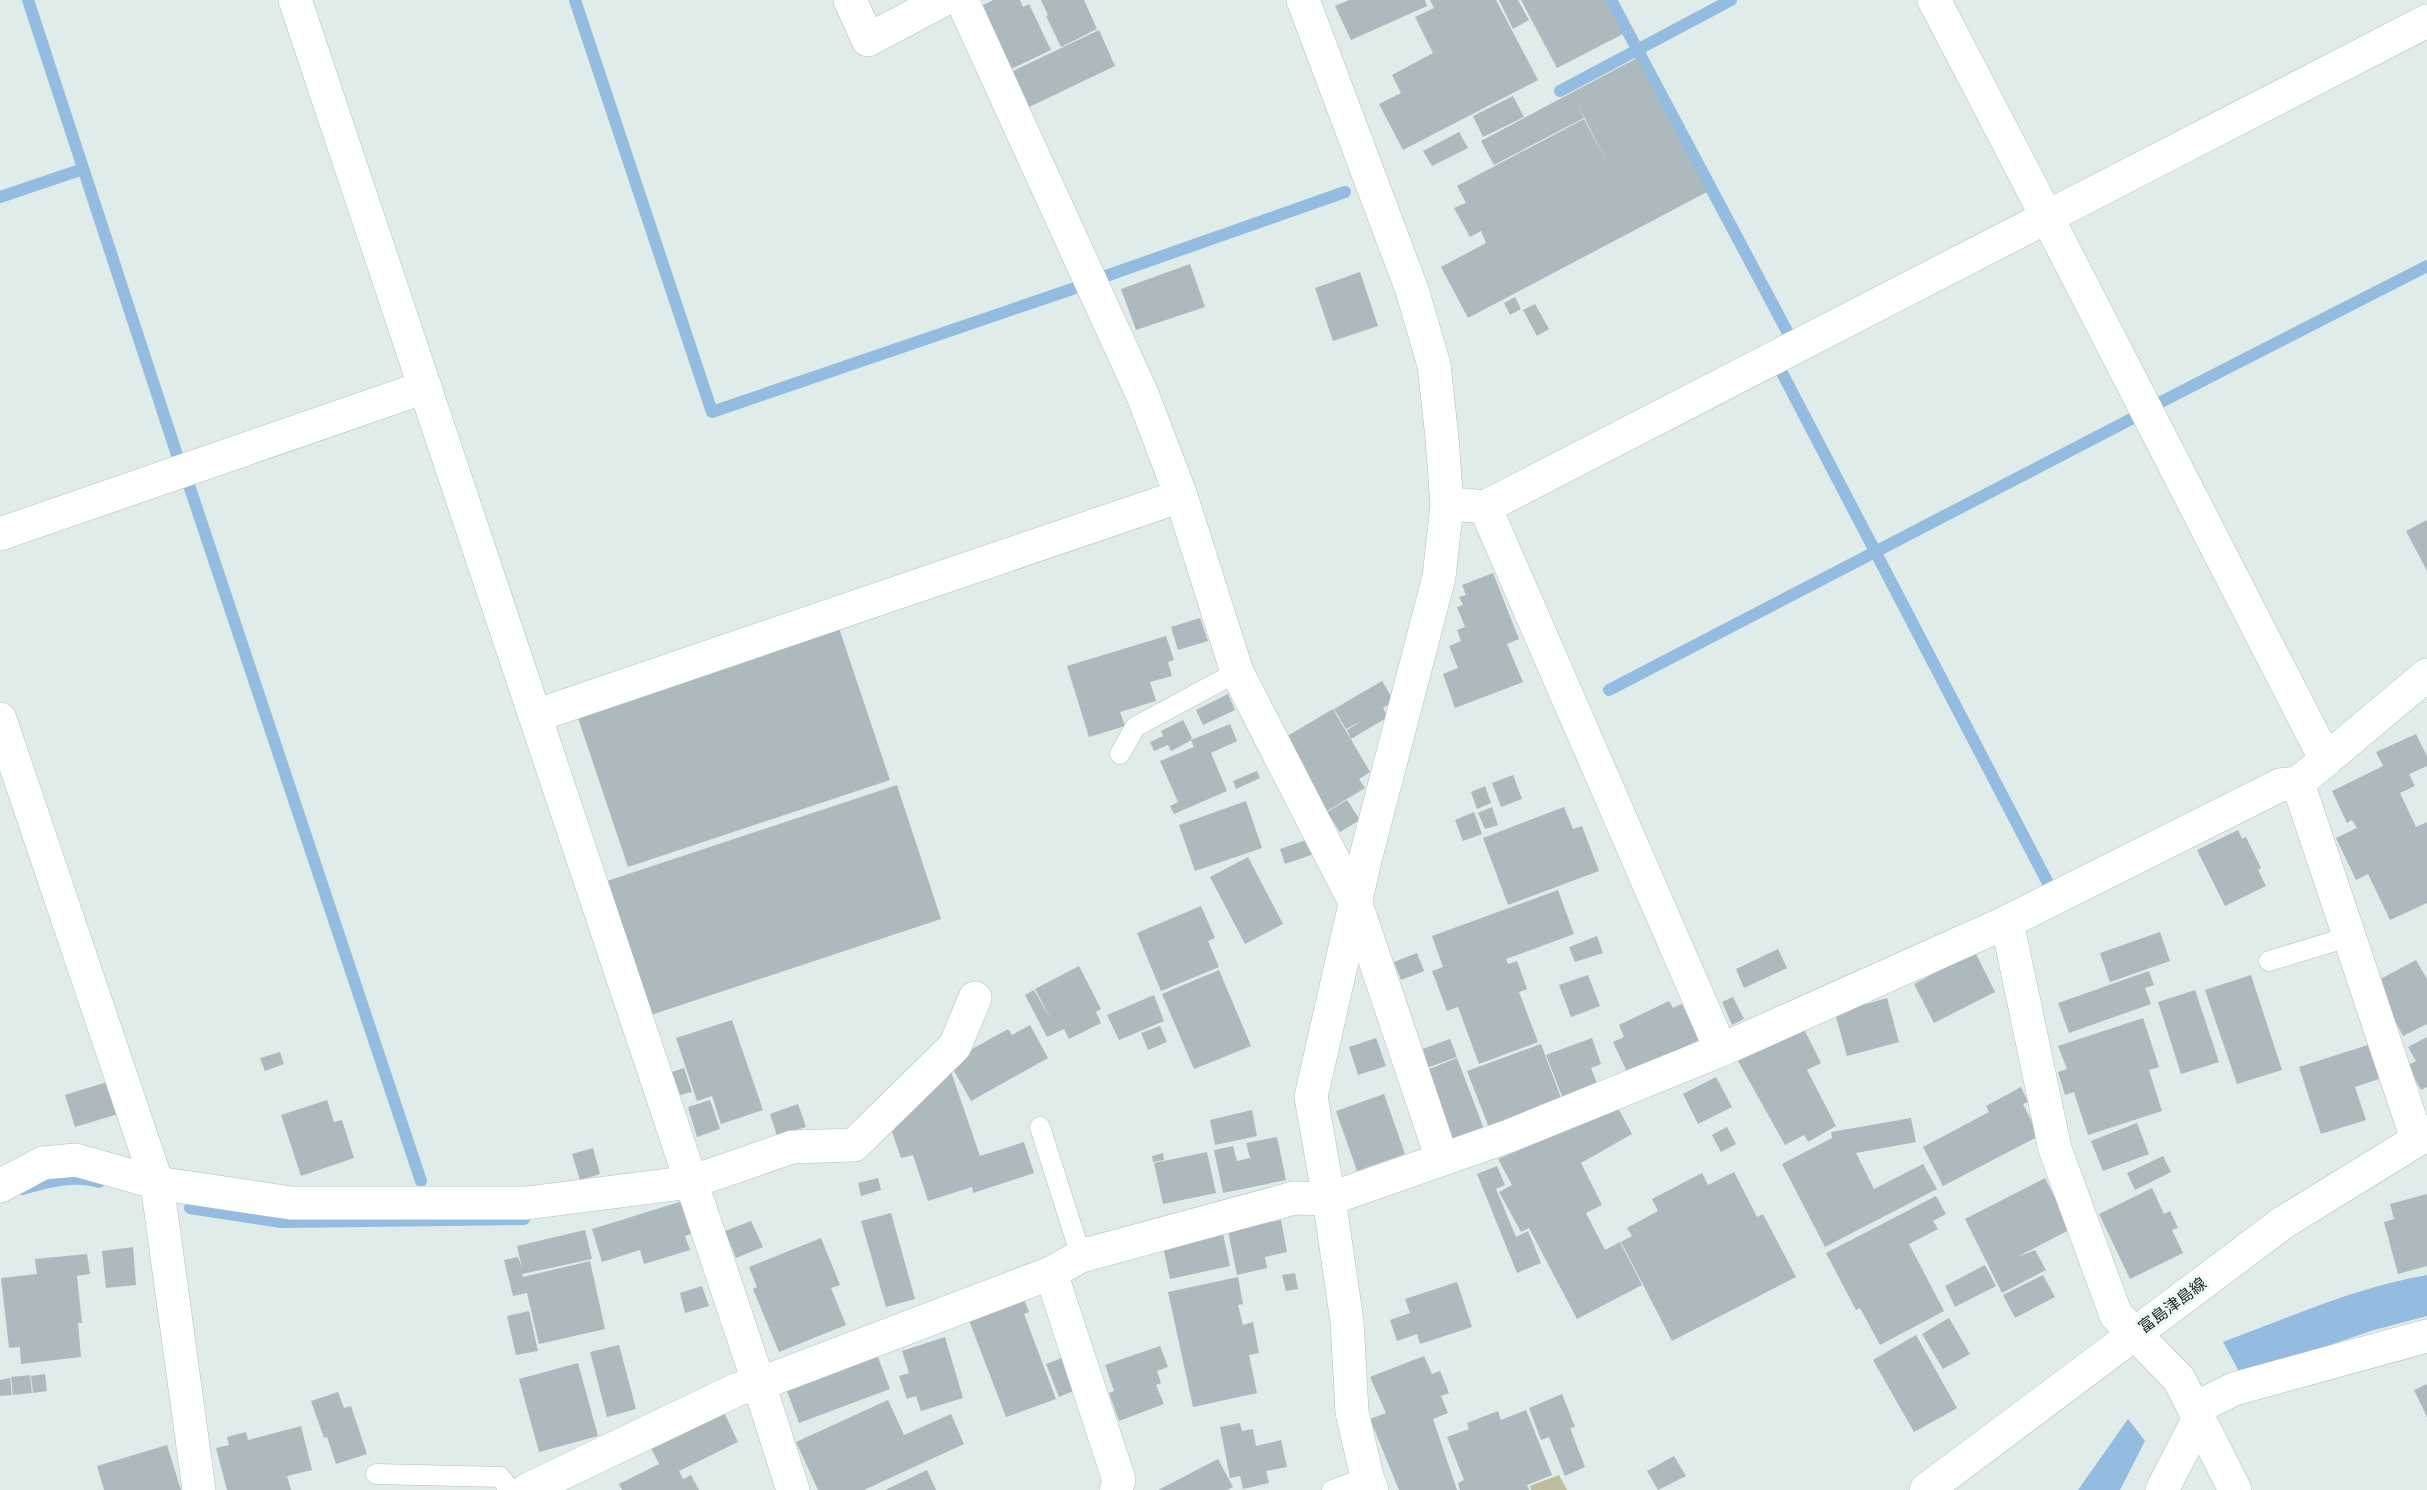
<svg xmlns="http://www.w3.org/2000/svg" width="2427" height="1490" font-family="Signika,'Noto Sans JP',sans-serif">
	<rect width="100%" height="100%" fill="#dfece9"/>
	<path fill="#bcbe9d" d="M1559 1475 1567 1490H1531L1530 1486Z"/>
	<g fill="#93bce0">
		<path d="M2427 1275V1316L2374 1330 2241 1375 2223 1342C2290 1317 2357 1287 2427 1275Z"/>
		<path d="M2128 1419 2145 1441 2120 1490H2078Z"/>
	</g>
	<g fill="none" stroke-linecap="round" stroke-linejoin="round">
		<g stroke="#93bce0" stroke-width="12">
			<path d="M28 0 178 458"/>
			<path d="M575 0 712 412 1081 286"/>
			<path d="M1611 0 1789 335"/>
			<path d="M1560 91 1731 0"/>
			<path d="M0 197 83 169"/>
			<path d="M1103 277 1345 192"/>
			<path d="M1779 367 2049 885"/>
			<path d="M2157 404 2427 266"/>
			<path d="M188 482 421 1181"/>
			<path d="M1609 690 2135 417"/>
			<path d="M22 1189C47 1182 75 1174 99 1182"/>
			<path d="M190 1208 281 1222 524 1219"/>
		</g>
	</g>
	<g fill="#adbabd">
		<path d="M993 0H1020L1023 7 1029 4 1051 50 1009 70 979 7Z"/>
		<path d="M1041 0H1084L1097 29 1061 47 1046 16 1048 15Z"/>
		<path d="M1349 0H1425L1427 6 1351 40 1335 6Z"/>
		<path d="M1430 0H1496L1538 80 1403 150 1379 104 1401 93 1392 75 1433 53 1415 17 1434 8Z"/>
		<path d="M1499 0H1518L1529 20 1513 29Z"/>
		<path d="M1521 0H1605L1623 34 1557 68Z"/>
		<path d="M1099 30 1115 66 1027 108 1011 72Z"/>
		<path d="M1637 58 1707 192 1468 318 1441 267 1486 243 1481 231 1470 237 1454 208 1466 203 1457 186 1584 119 1607 162 1577 103 1584 118 1494 165 1481 141Z"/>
		<path d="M1513 96 1524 117 1483 137 1473 116Z"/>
		<path d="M1459 132 1468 148 1432 166 1423 151Z"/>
		<path d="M1190 264 1205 307 1136 330 1121 289Z"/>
		<path d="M1360 272 1378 326 1333 341 1315 288Z"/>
		<path d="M1515 297 1521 309 1510 315 1504 303Z"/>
		<path d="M1535 304 1549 329 1537 336 1523 310Z"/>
		<path d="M2427 520V571L2406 531Z"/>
		<path d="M1493 573 1519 639 1507 644 1523 682 1455 708 1443 674 1458 668 1449 646 1461 641 1457 630 1465 627 1457 607 1463 605 1459 597 1466 595 1462 585Z"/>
		<path d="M1200 618 1208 641 1178 650 1171 627Z"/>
		<path d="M839 628 890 780 628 867 577 715Z"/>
		<path d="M1166 636 1174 660 1168 662 1172 676 1150 682 1156 701 1120 712 1125 726 1089 737 1067 666Z"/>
		<path d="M1382 681 1394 701 1383 708 1388 717 1351 739 1347 730 1364 720 1346 729 1334 709Z"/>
		<path d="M1228 694 1235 710 1203 725 1196 710Z"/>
		<path d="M1333 709 1370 772 1359 779 1365 788 1327 811 1284 738Z"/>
		<path d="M1183 720 1192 738 1190 741 1171 751 1168 745 1154 751 1150 742 1163 736 1161 731Z"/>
		<path d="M1230 724 1237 741 1211 753 1227 791 1174 814 1170 806 1178 802 1160 761 1194 747 1191 740Z"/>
		<path d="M2416 734 2427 756V766L2409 774 2415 786 2400 793 2416 827 2427 822V903L2390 920 2368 874 2356 880 2336 838 2357 828 2352 820 2347 823 2332 791 2383 766 2376 752Z"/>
		<path d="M1257 771 1260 778 1236 789 1233 781Z"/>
		<path d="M1513 775 1522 799 1501 807 1492 783Z"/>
		<path d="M897 785 941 919 651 1015 607 881Z"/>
		<path d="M1485 786 1491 803 1477 809 1471 792Z"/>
		<path d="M1347 800 1360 820 1340 832 1327 812Z"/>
		<path d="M1246 801 1262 848 1195 871 1179 825Z"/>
		<path d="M1492 807 1498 825 1485 829 1478 813Z"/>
		<path d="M1564 807 1573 829 1582 826 1599 871 1508 905 1483 838Z"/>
		<path d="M1474 812 1482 834 1463 841 1455 820Z"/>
		<path d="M2238 830 2242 839 2246 837 2261 868 2258 870 2266 886 2225 906 2197 850Z"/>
		<path d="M1309 839 1314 854 1285 864 1280 849Z"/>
		<path d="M1248 857 1283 924 1245 944 1210 877Z"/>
		<path d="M1558 890 1574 934 1506 959 1508 964 1517 961 1527 989 1519 992 1538 1042 1479 1064 1458 1007 1447 1011 1432 971 1443 967 1432 936Z"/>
		<path d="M1201 906 1215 938 1208 941 1219 967 1161 991 1137 933Z"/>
		<path d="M2160 932 2170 961 2110 982 2100 953Z"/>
		<path d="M1597 936 1603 953 1575 962 1569 947Z"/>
		<path d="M1778 949 1787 968 1744 988 1736 969Z"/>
		<path d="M1975 952 1995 992 1934 1023 1914 984Z"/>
		<path d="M1417 953 1424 971 1401 980 1394 962Z"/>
		<path d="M2416 960 2427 979V1024L2403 1036 2375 982Z"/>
		<path d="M1079 966 1101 1009 1096 1012 1101 1023 1069 1039 1064 1029 1047 1037 1025 995 1034 990 1052 1021 1035 989Z"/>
		<path d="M1219 970 1251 1046 1194 1069 1162 994Z"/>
		<path d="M2149 971 2154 985 2145 988 2151 1004 2069 1033 2058 1003Z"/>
		<path d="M1588 975 1600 1006 1571 1017 1559 985Z"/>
		<path d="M2251 975 2282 1070 2237 1084 2205 990Z"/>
		<path d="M2195 990 2219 1062 2181 1074 2158 1002Z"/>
		<path d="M1154 995 1164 1021 1119 1040 1107 1015Z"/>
		<path d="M1733 997 1744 1019 1732 1025 1722 1002Z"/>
		<path d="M1887 998 1899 1042 1847 1056 1835 1013Z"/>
		<path d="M1669 1001 1673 1008 1682 1004 1699 1040 1628 1074 1613 1042 1624 1037 1619 1025Z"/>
		<path d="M2143 1018 2159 1067 2149 1070 2162 1111 2088 1135 2074 1092 2065 1095 2058 1072 2067 1069 2058 1046Z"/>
		<path d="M732 1020 763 1110 721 1124 712 1096 697 1101 676 1038Z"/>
		<path d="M1030 1025 1048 1058 971 1101 949 1062 1008 1029 1012 1035Z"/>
		<path d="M1160 1026 1167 1042 1148 1050 1141 1033Z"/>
		<path d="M1803 1027 1821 1063 1807 1070 1836 1126 1808 1142 1804 1135 1785 1145 1738 1061Z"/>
		<path d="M2427 1037V1087L2421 1090 2408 1065 2416 1061 2408 1047Z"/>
		<path d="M1376 1038 1386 1066 1358 1075 1349 1047Z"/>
		<path d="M1592 1038 1601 1064 1591 1068 1600 1091 1565 1104 1546 1055Z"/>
		<path d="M1450 1039 1457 1057 1424 1069 1417 1051Z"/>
		<path d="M1541 1044 1564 1106 1491 1133 1467 1071Z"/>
		<path d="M2371 1044 2382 1078 2355 1087 2366 1120 2321 1134 2299 1067Z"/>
		<path d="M280 1052 284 1064 265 1071 260 1058Z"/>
		<path d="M1457 1058 1484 1129 1451 1142 1424 1071Z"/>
		<path d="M949 1066 980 1156 1024 1142 1034 1173 973 1193 972 1187 928 1201 913 1155 901 1158 892 1132 945 1068Z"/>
		<path d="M684 1068 692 1092 680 1095 672 1072Z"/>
		<path d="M1716 1077 1732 1107 1698 1124 1683 1094Z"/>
		<path d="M107 1082 118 1114 75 1127 65 1095Z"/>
		<path d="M2021 1087 2028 1102 2023 1104 2039 1136 1943 1186 1923 1147 1989 1112 1986 1106Z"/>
		<path d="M1384 1094 1405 1154 1357 1171 1336 1111Z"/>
		<path d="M327 1100 334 1122 342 1120 354 1158 301 1176 281 1115Z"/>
		<path d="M710 1100 720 1129 697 1137 688 1107Z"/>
		<path d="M798 1104 806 1127 777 1136 770 1114Z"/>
		<path d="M1618 1108 1632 1134 1581 1163 1602 1205 1586 1213 1605 1250 1620 1242 1642 1285 1577 1319 1529 1228 1521 1232 1499 1192 1512 1185 1498 1159Z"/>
		<path d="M1252 1110 1257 1136 1215 1145 1210 1120Z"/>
		<path d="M1911 1118 1916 1142 1856 1153 1874 1189 1923 1164 1937 1189 1825 1247 1782 1164 1832 1138 1831 1132Z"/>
		<path d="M2137 1123 2149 1154 2103 1171 2091 1141Z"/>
		<path d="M1727 1127 1736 1144 1721 1152 1712 1135Z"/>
		<path d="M1277 1137 1286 1180 1223 1193 1214 1150 1233 1146 1237 1161 1250 1158 1246 1143Z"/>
		<path d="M593 1148 600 1174 580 1180 572 1154Z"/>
		<path d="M1207 1152 1216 1193 1163 1204 1154 1163Z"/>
		<path d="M1163 1153 1164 1160 1153 1162 1152 1156Z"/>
		<path d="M2163 1156 2171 1172 2135 1190 2127 1173Z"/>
		<path d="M1497 1166 1505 1185 1496 1189 1516 1237 1528 1231 1541 1263 1517 1273 1477 1174Z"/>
		<path d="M1734 1172 1757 1217 1763 1214 1796 1277 1672 1341 1621 1242 1632 1236 1627 1228 1658 1211 1652 1199 1702 1173 1708 1185Z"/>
		<path d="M878 1178 881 1190 861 1196 858 1183Z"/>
		<path d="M2045 1178 2071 1229 2017 1257 2035 1250 2046 1270 2002 1293 1965 1219Z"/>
		<path d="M2152 1188 2164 1214 2170 1211 2178 1228 2172 1230 2183 1253 2130 1279 2099 1214Z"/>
		<path d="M2427 1194V1266L2398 1274 2384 1222 2394 1219 2390 1204Z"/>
		<path d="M1936 1196 1946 1214 1933 1221 1938 1229 1909 1244 1944 1311 1880 1345 1860 1308 1856 1310 1826 1253Z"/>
		<path d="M686 1200 696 1232 685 1236 690 1250 644 1264 640 1250 602 1262 592 1229Z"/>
		<path d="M891 1213 915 1299 886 1307 861 1221Z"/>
		<path d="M1281 1220 1287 1252 1265 1257 1267 1268 1237 1275 1228 1231Z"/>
		<path d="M751 1221 763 1247 736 1258 725 1231Z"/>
		<path d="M585 1230 592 1259 522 1274 523 1277 590 1261 605 1329 539 1344 527 1293 513 1296 504 1260 518 1257 522 1268 517 1246Z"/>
		<path d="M1223 1234 1230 1266 1170 1279 1163 1247Z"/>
		<path d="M821 1238 840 1285 831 1288 846 1325 779 1352 753 1289 757 1287 749 1267Z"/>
		<path d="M133 1247 136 1285 106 1288 102 1251Z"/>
		<path d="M87 1254 90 1274 77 1276 82 1323H78L81 1357 21 1364 20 1347 9 1348 1 1278 37 1274 35 1259Z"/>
		<path d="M1985 1265 1996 1286 1955 1307 1945 1286Z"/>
		<path d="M1295 1273 1298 1289 1286 1291 1282 1275Z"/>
		<path d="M2043 1275 2055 1297 2015 1318 2003 1295Z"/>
		<path d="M1238 1277 1243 1304 1238 1305 1243 1325 1253 1322 1259 1353 1249 1355 1257 1393 1193 1407 1168 1292Z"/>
		<path d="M1457 1282 1472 1327 1420 1344 1417 1334 1397 1341 1390 1320 1410 1313 1405 1299Z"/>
		<path d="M702 1286 709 1306 685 1313 680 1293Z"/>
		<path d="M1023 1297 1029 1312 1024 1314 1056 1399 1006 1417 968 1318Z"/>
		<path d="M529 1311 538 1351 516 1355 507 1316Z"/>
		<path d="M1949 1318 1970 1354 1943 1369 1922 1334Z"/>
		<path d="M1916 1335 1957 1408 1914 1432 1873 1360Z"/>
		<path d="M945 1337 963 1398 921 1411 916 1396 907 1399 899 1376 909 1373 902 1351Z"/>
		<path d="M619 1345 636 1409 607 1417 590 1352Z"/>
		<path d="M1160 1346 1168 1367 1157 1371 1161 1383 1156 1385 1164 1404 1119 1421 1109 1393 1114 1391 1105 1365Z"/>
		<path d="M876 1352 890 1389 799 1423 785 1386Z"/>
		<path d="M1067 1356 1079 1389 1059 1397 1046 1364Z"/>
		<path d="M1424 1356 1432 1374 1440 1371 1449 1393 1441 1396 1448 1413 1433 1419 1457 1490H1399L1370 1419 1386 1413 1370 1377Z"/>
		<path d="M578 1363 598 1436 539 1452 519 1379Z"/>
		<path d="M45 1374 47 1391 33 1393 31 1376Z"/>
		<path d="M30 1375 32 1393 13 1395 11 1377Z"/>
		<path d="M10 1378 12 1395 0 1396V1380Z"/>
		<path d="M2427 1384V1417L2414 1390Z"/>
		<path d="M338 1392 344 1408 351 1406 367 1454 336 1464 327 1437 324 1438 311 1401Z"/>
		<path d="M1562 1394 1575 1427 1570 1428 1585 1467 1565 1476 1549 1437 1541 1440 1529 1408Z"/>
		<path d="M888 1400 904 1435 951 1414 964 1444 864 1490H818L796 1442Z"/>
		<path d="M722 1408 738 1442 679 1471 683 1479 691 1475 699 1490H622L619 1484 659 1464 649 1444Z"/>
		<path d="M1526 1410 1552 1475 1527 1485 1529 1490H1460L1458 1483 1464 1480 1447 1437 1469 1429 1467 1423 1498 1411 1501 1420Z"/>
		<path d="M1240 1423 1242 1431 1253 1429 1256 1446 1281 1440 1287 1467 1266 1471 1269 1483 1243 1489 1240 1476 1230 1478 1220 1427Z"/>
		<path d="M301 1426 312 1470 287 1476 291 1490H227L216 1448 229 1445 227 1437 246 1432 248 1440Z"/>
		<path d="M167 1445 181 1490H104L97 1466Z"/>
		<path d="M1674 1456 1686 1476 1658 1490 1647 1471Z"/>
		<path d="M1218 1459 1233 1487 1227 1490H1158Z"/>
		<path d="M927 1470 936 1490H885Z"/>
	</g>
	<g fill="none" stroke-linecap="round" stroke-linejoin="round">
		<g stroke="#b3c0bc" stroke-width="21">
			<g id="lane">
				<path d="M1120 754 1135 727 1237 672"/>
				<path d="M2269 961 2348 937"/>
				<path d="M1040 1127 1081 1256"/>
				<path d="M376 1474 500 1477 510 1490"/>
				<path d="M1332 1490 1367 1477"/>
			</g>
		</g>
		<g stroke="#b3c0bc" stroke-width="34">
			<g id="street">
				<path d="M295 0 759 1384 793 1490"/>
				<path d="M850 0 868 40 943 0"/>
				<path d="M962 0 1143 396 1181 496"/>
				<path d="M1934 0 2047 217 2427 21"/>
				<path d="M1464 505 1485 507 1721 1050"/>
				<path d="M1485 507 2047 217 2326 760"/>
				<path d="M0 534 425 387"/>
				<path d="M535 716 1181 496 1237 672 1356 904 1442 1159"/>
				<path d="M0 719 157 1183 199 1490"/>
				<path d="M2298 783 2417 1139"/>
				<path d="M2007 922 2055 1149 2116 1315 2134 1333"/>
				<path d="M0 1186 43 1163 76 1160 157 1183 291 1203H527L691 1182 792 1147 854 1145 955 1046 975 998"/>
				<path d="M1051 1273 1119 1480 1116 1490"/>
				<path d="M2194 1409 2234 1389 2427 1336"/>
				<path d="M527 1490 738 1389 759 1384 1051 1273 1081 1256 1294 1198 1329 1199 1509 1136 1721 1050 2007 922 2280 785 2298 783 2427 675"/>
				<path d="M2162 1490 2199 1418"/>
			</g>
		</g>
		<g stroke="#b3c0bc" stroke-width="34">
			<g id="secondary">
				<path d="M1303 0 1412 290 1434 365 1442 438 1447 505 1439 577 1365 860 1311 1097 1329 1199 1347 1321 1352 1412 1367 1477 1372 1490"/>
				<path d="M2134 1333 2179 1379 2235 1490"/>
				<path d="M1926 1490 2284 1222 2427 1134"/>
			</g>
		</g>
		<use href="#lane" stroke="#fff" stroke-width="20"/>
		<use href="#street" stroke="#fff" stroke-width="33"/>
		<use href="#secondary" stroke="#fff" stroke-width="33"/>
	</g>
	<g text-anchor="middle" stroke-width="6" stroke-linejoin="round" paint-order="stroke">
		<g font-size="16" fill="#1d2221" stroke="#ecfaf6">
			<text transform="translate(2172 1305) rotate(-37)" y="6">富島津島線</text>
		</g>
	</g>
</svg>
